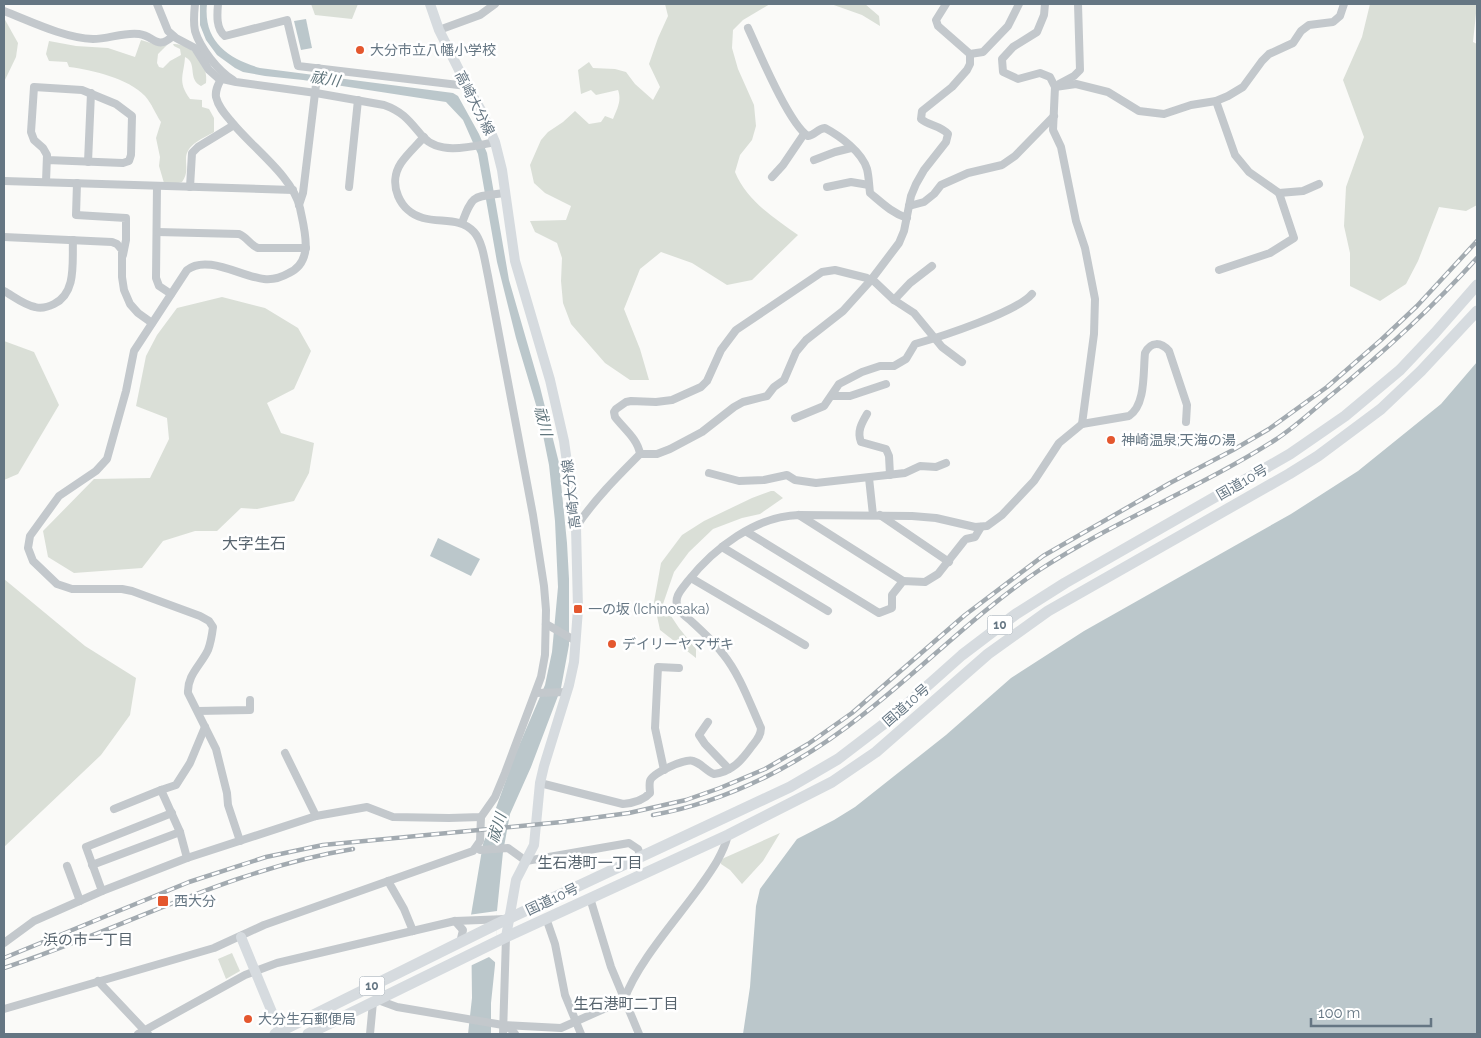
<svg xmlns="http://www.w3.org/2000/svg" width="1481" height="1038" font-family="Raleway,'Noto Sans JP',sans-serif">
	<rect width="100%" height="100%" fill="#fafaf8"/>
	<g fill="#dadfd7">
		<path d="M311 4H358L352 19 315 15Z"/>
		<path d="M665 4H770L743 20 733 30 732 48 738 69 754 105 756 126 752 140 740 155 735 172C747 201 773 217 798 235L752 280 727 285 692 263 661 252 640 269 624 309 640 349 649 380H630L605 363 571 324 563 303 561 281 562 258 557 243 535 232 530 221 566 220 571 206 545 193 534 183 530 165 541 140 548 132 563 122 575 111 589 124 601 122 605 116 613 119C617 109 622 101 618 90L596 95 591 90 581 94 578 70 589 62 593 68 615 69 626 72 635 84 653 100 660 87 649 64 658 38 668 16Z"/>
		<path d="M831 4H865L879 16 880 26 862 15Z"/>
		<path d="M1370 4H1477L1473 42 1477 44V205L1466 211 1439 207 1418 261 1406 284 1380 301 1350 286V253L1344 226 1346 187 1364 137 1343 80 1362 37Z"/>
		<path d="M4 18 18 43 16 57 4 82Z"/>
		<path d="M141 40 154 44 160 41 167 45 158 54 157 63 159 67 163 68 170 61 181 55 180 49 174 46 173 44C192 43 209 65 206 83L201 86C187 79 198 63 185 57 184 75 177 81 190 99L202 100V107L209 109 214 118V132C204 138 186 144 186 159 186 168 188 174 182 182L174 184 164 183 159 166 160 157 156 138 161 122C155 113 152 104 145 96 128 78 92 70 69 67L67 62 49 61 46 54 49 41 76 46 108 48 135 57Z"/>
		<path d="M222 297 265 308 298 328 311 351 294 389 267 403 281 433 314 443 309 473 294 501 257 509 241 508 217 531H195L163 541 142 568 74 573 48 557 43 531 94 479 150 478 169 439 167 418 136 406 146 356 157 335 177 308Z"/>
		<path d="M4 341 34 352 59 405 18 474 4 480Z"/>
		<path d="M771 491H774L783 498 760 514 742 518 713 529 689 552 674 572 663 604 679 628 696 649V658L660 630 654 602 661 563 682 535 704 521 752 498Z"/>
		<path d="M4 579 85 646 136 678 130 715 101 755 4 847Z"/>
		<path d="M780 833 763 861 742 884 730 870 721 864V860L724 858Z"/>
		<path d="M232 953 240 971 226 979 218 959Z"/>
	</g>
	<g fill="#bbc7cb">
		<path d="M200 4H207C203 41 228 59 260 68L453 93 458 96 479 134 487 153 509 280 540 387 559 463 567 543 569 579V645L561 688 531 767 510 814 503 852 497 911 495 965 491 1003V1034H468L472 998 471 915 483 844 515 755 545 685 552 652 558 587 555 521 549 465 539 415 516 338 497 262 478 154 463 120 446 102 303 80 265 76 243 72 235 68 217 55 206 40 200 25Z"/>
		<path d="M306 19 312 48 301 50 294 21Z"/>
		<path d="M1477 362V1034H743L750 987 756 906 760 889 797 839 834 820 855 807 946 735 1011 678 1084 631 1291 514 1358 471 1441 404Z"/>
		<path d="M438 538 480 559 471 576 430 556Z"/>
	</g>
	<path fill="#fafaf8" d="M497 911 496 963 489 957 468 967V915Z"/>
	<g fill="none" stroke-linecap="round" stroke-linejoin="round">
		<g stroke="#c3c8cc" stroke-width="8">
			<path d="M157 4 168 31 176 38 195 48 209 70 218 78 236 82 316 93 384 105C404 112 410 122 423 137 441 156 473 146 495 142"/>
			<path d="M195 4C194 13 193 22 195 31 200 48 218 71 233 80"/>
			<path d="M218 4C217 15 216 29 225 36L287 20 298 66 467 86"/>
			<path d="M946 4 936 20 938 26 970 54 983 52 1008 26 1019 4"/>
			<path d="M1045 4 1044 15 1037 32 1013 47 1002 59 1003 72 1018 79 1040 73 1050 77 1055 87 1053 130 1061 147 1076 221 1085 248 1095 299 1094 334 1082 424"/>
			<path d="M4 11C30 21 64 38 93 39 108 39 124 32 139 34 155 36 156 51 173 36"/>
			<path d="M748 28C759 52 789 124 808 136 815 135 817 129 825 128 840 136 862 152 867 169 869 177 869 185 870 193 882 203 892 213 907 218"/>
			<path d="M439 30 480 15 495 4"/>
			<path d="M221 79C218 85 215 90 216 97 218 106 224 113 230 120 250 146 293 176 300 208 304 229 315 261 289 273 282 277 272 280 264 279 242 277 207 254 187 270L134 351 126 391 107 459 96 471 59 496 30 536 28 548 33 561 57 584 72 589H122L132 591 200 616 209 621 213 627C212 635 211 642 208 650 201 665 187 675 188 693L216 749 227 793 228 805 240 841"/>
			<path d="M1059 84 1074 76 1080 70 1078 4"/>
			<path d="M1055 87 1076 84 1108 92 1139 111 1164 114 1191 105 1216 101 1228 96 1243 87 1262 61 1269 54 1293 43 1301 31 1309 25 1333 22 1340 16 1344 4"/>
			<path d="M1216 101 1235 155 1249 172 1279 193 1303 191 1319 184"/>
			<path d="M814 160 835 152 851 148"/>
			<path d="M88 162 91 93"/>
			<path d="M772 177 783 165 804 134"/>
			<path d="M4 181 293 190"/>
			<path d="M46 182 47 155 43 148 34 140 31 132 34 87 82 90 116 104 132 116 131 155 129 161 123 163 47 160"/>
			<path d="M77 183 76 215 126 218V240L123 255"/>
			<path d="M157 186 156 278 159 286 171 294"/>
			<path d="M190 187 192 153 198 147 234 125"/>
			<path d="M349 187 358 100"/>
			<path d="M827 187 851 182 869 185"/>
			<path d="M299 205 303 193 318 68"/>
			<path d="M909 206 924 202 934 194 941 185 968 173 1002 165 1015 156 1054 116"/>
			<path d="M462 223C473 193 474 197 505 193"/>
			<path d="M157 232 239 234C247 237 250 245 258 248H306"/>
			<path d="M4 237 112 242 117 244 122 250V277L124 290 130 304 138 313 152 323"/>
			<path d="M1219 270 1270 253 1294 238 1279 193"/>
			<path d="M4 291C13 296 24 305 35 307 42 309 48 307 54 304 77 293 72 262 73 240"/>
			<path d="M894 300 910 283 932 266"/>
			<path d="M832 396H850L886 384"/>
			<path d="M867 414C861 424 857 432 861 442L886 449 889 456 890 475"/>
			<path d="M795 418 824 406 839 384 862 372 880 366H894L906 359 915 344C940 337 1017 312 1032 294"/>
			<path d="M640 454H657L670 449 702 432 734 407 743 402 767 396 774 387 784 380 796 352 806 340 843 311 871 280 899 243 904 231 911 196 916 184 924 170 946 142 948 134C940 125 929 126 921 119L922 111 952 87 967 70 970 64V54"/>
			<path d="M709 473 739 481 764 480 787 475 795 480 816 483 905 473 920 466 936 467 946 463"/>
			<path d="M869 478 873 515"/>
			<path d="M799 515 903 581"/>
			<path d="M880 515 949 562"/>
			<path d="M576 527C594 500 617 477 640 454 638 439 623 428 615 417L614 412 616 409 626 402 631 401 656 402 672 400 701 387 707 381 721 350 736 330 822 272 835 270 867 278 875 282 894 300 914 313 942 347 962 362"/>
			<path d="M747 532 879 613 892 608V595L903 581 925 582 938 574 964 541 966 539 975 537 981 527"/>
			<path d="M722 547 828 611"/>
			<path d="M691 578 805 645"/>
			<path d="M546 624 576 641"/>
			<path d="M536 693 567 692"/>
			<path d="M198 711 250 710V700"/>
			<path d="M708 722 699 735 705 744 729 769"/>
			<path d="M285 753 316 816"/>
			<path d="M664 770 655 728 658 667 679 668"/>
			<path d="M540 783 623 804C633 803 643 801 650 793 650 790 649 785 650 781 652 773 686 758 693 761 701 763 706 771 714 774 732 772 742 760 752 746 756 741 761 736 761 728 750 704 740 675 723 654 714 642 702 631 691 621 687 617 680 613 678 608 673 597 682 589 688 581 714 548 756 516 799 515L912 516 936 518 975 527 987 526 1002 515 1034 481 1059 443 1076 429 1082 424 1129 416C1146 405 1143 372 1145 353 1151 341 1161 342 1169 351L1187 405 1186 422"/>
			<path d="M161 790 176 785 190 763 205 727"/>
			<path d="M114 809 161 790 180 832 187 858"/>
			<path d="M477 848 480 850 508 848 526 861 629 843 638 849 641 857"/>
			<path d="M92 865 180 832"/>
			<path d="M67 866 80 901"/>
			<path d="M388 881 404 909 413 931"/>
			<path d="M102 891 86 847 172 813"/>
			<path d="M590 898 611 967 639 1034"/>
			<path d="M546 918 555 944 565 995 581 1034"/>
			<path d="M455 921 463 930 460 943"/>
			<path d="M4 943 34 921 102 891 187 858 316 816 367 807 393 817 449 818 481 817 495 797 505 773 541 677 545 655 546 610 544 586 533 515 488 276C485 263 483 242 474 232 460 217 441 223 423 218 400 212 387 184 401 163 407 154 416 146 424 137"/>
			<path d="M98 981 148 1034"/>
			<path d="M378 1000 397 1007 503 1025 561 1028 624 1000C637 963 676 920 699 888 711 871 723 855 728 835"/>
			<path d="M4 1009 214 948 264 925 473 851 480 841 481 817"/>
			<path d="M505 1026 512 1030 515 1034"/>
			<path d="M138 1034 245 975 277 963 455 921 506 919"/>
			<path d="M370 1034 373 1002"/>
			<path d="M503 1034 506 937"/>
		</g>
		<g stroke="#d6dbdf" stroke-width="10">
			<path d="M430 4 439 30 467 86 482 112 495 142 502 170 515 261 550 380 564 441 576 527 578 609 574 662 569 685 544 766 540 783 534 845 516 880 506 937"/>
			<path d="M241 937 281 1034"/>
		</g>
		<g stroke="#d6dbdf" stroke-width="11">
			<path d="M275 1034 497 924 790 787 838 759 889 720 962 655 1016 614 1065 583 1290 454 1345 416 1400 370 1435 333 1477 285"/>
			<path d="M308 1034 506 937 728 835 832 782 876 752 988 654 1048 611 1289 474 1318 456 1381 409 1421 371 1477 311"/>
		</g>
		<g stroke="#a2aab0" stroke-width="4.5">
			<g id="rail">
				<path d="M653 815C731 801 804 762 865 713 925 666 978 611 1041 569 1116 520 1200 488 1275 440 1295 427 1312 411 1330 396 1383 353 1432 308 1477 258"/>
				<path d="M4 958 189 882 266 857 323 845 562 822 629 813 686 800 720 788 765 769 808 744 852 713 965 615 1043 556 1170 483 1233 450 1269 429 1327 387 1381 340 1417 306 1477 241"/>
				<path d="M4 968C120 930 231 869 353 849"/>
			</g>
		</g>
		<use href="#rail" stroke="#fff" stroke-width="2.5" stroke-dasharray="8" stroke-linecap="butt"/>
	</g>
	<g fill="#e4572e" stroke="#fff" stroke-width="2">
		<circle cx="360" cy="50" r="5"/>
		<circle cx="1111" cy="440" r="5"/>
		<rect x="573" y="604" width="10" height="10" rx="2.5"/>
		<circle cx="612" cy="644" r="5"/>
		<rect x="157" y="895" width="12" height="12" rx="2.5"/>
		<circle cx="248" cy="1019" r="5"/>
	</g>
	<g text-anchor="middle" stroke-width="5" stroke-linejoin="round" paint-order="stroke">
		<g fill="#fff" stroke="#939fa8" stroke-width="1">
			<rect x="987.5" y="615.5" width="25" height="19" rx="4"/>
			<rect x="359.5" y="976.5" width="25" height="19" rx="4"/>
		</g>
		<g font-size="12" font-weight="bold" fill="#657683">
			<text x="1000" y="629">10</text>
			<text x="372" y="990">10</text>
		</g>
		<g font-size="14" fill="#657683" stroke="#fff" text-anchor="start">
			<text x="370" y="55">大分市立八幡小学校</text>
			<text x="1121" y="445">神崎温泉;天海の湯</text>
			<text x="588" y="614">一の坂 (Ichinosaka)</text>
			<text x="622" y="649">デイリーヤマザキ</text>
			<text x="174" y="906">西大分</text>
			<text x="258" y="1024">大分生石郵便局</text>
		</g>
		<g font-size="14" fill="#657683" stroke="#fff">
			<text transform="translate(475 103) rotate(63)" y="5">高崎大分線</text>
			<text transform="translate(1242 482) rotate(-30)" y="5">国道10号</text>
			<text transform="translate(571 494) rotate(-97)" y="5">高崎大分線</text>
			<text transform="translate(906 705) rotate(-41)" y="5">国道10号</text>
			<text transform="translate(552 899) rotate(-25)" y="5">国道10号</text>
		</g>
		<g font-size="15" font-style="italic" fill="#60757c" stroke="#fff">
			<text transform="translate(325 79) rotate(9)" y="5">祓川</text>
			<text transform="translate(543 421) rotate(76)" y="5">祓川</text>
			<text transform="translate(497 828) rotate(-73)" y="5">祓川</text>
		</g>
		<g font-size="15" fill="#57646e" stroke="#fff">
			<text x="590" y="868">生石港町一丁目</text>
			<text x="88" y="945">浜の市一丁目</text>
			<text x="626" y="1009">生石港町二丁目</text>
		</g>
		<g font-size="16" fill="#57646e" stroke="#fff">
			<text x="254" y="549">大字生石</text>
		</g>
	</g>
	<rect width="1481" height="1038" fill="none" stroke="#657683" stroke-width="10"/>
	<path d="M1311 1018v8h120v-8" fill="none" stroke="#657683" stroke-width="2.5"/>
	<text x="1318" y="1018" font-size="15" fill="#657683" stroke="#ffffff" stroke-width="4" paint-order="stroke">100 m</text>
</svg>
